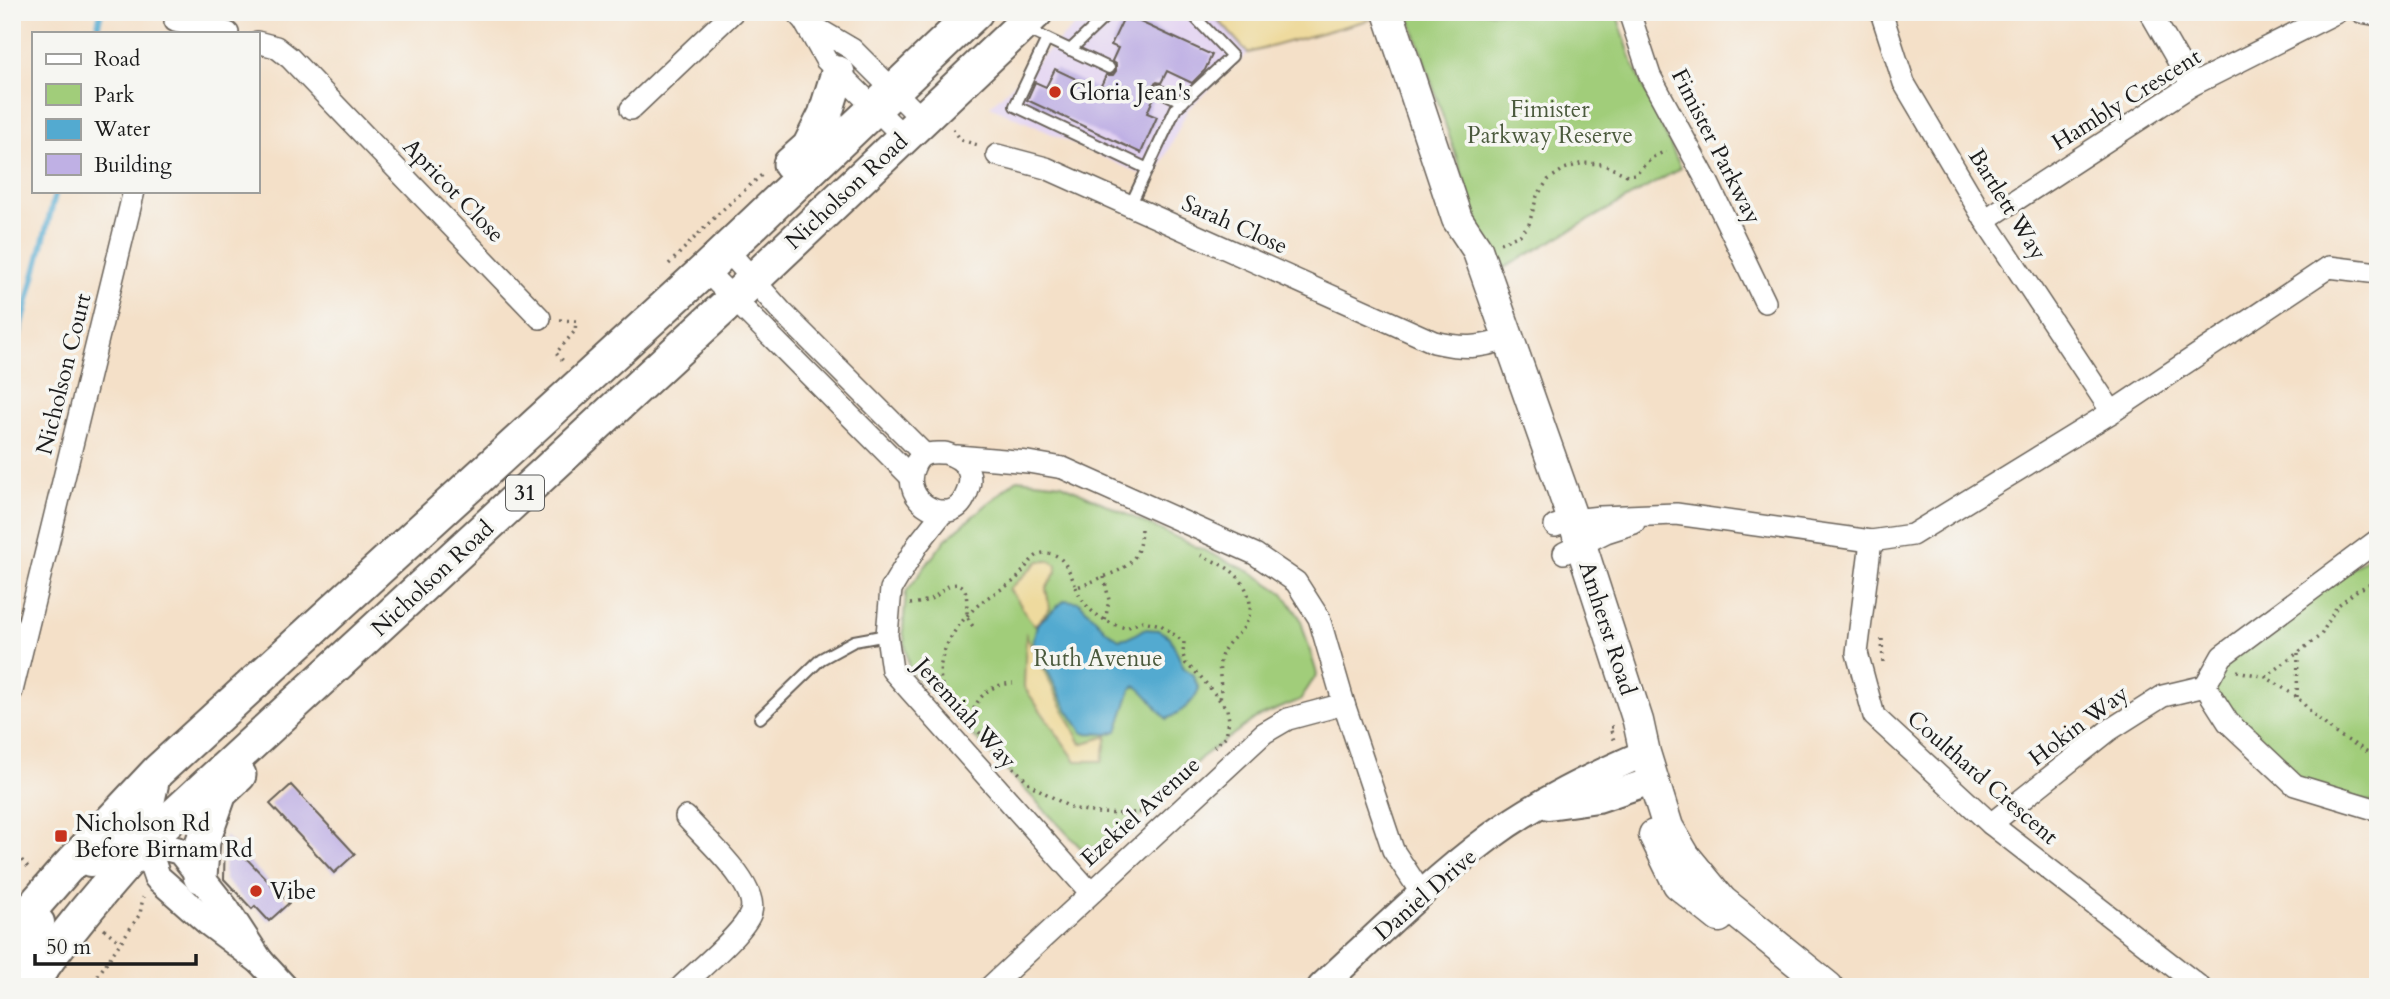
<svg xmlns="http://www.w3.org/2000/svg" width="2390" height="999" font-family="Cardo,serif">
	<rect width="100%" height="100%" fill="#f6f6f2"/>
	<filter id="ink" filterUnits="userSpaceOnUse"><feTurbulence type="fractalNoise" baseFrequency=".0143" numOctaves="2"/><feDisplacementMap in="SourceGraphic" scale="14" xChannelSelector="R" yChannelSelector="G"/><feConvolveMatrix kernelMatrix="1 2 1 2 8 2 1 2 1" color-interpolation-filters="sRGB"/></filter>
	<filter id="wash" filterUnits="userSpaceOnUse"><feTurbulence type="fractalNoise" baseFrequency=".00686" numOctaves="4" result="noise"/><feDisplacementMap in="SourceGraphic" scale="28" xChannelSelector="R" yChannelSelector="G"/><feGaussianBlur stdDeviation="1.57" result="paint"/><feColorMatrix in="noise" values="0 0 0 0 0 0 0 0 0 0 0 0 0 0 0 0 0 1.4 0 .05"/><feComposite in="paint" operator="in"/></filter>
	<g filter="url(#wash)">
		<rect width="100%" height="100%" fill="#f4e0c8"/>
		<path fill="#e3d3f2" d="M1089 12H1211L1248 53 1188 109 1154 180 990 106Z"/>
		<g fill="#a1cd7a" stroke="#5e744b" stroke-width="2">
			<path d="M1408 12H1616L1633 64 1681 168 1495 273Z"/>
			<path d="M1017 479 1062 484 1253 573 1283 593 1300 618 1317 674 1300 700 1256 718 1202 757 1108 848H1081L909 669 903 630 906 592 946 539Z"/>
			<path d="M2378 550V804L2296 783 2229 721 2211 686 2224 659Z"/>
		</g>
		<g fill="#eeda9e" stroke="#857b5d" stroke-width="2">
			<path d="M1211 12H1373L1375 18 1248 53Z"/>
			<path d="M1039 561H1050L1057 565 1056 572 1046 589 1050 609 1035 625C1023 615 1021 600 1009 590Z"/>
			<path d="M1026 635 1081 744 1107 736 1102 761H1076L1024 687Z"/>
		</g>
		<path fill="#53aad0" stroke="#386376" stroke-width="2" d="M1065 600 1079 602 1107 631 1119 639 1130 637 1144 629 1158 630 1170 637 1184 668 1193 675 1199 689C1192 705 1182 711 1167 719 1156 709 1149 694 1136 686L1131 689 1117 731 1108 734 1083 733 1067 709 1033 643 1037 624Z"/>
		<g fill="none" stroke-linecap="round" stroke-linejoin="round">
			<g stroke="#53aad0" stroke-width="6">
				<path d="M96 33 101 12"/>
				<path d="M12 363 56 191"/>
			</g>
		</g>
		<g id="blocks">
			<g fill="#bfb0e4">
				<path d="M1125 15 1212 55 1205 70 1192 83 1167 71 1161 83 1157 82 1151 86 1150 91 1154 97 1147 113 1157 117 1141 153 1027 100 1035 82 1046 87 1055 69 1099 90 1106 75H1113L1116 71V64L1112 61 1118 48 1111 45Z"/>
				<path d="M291 785 355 854 334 873 270 804Z"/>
				<path d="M225 836 289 903 269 921 255 906 252 909 224 879Z"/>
			</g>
		</g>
	</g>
	<g filter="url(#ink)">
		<use href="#blocks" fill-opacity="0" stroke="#686158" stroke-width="2"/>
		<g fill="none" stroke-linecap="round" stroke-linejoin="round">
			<g stroke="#686158" stroke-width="14">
				<g id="service">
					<path d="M1026 29 1109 68"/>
					<path d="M1047 39 1015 106 1148 169"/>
					<path d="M1070 50 1110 12"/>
					<path d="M1158 90 1183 102"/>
					<path d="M1130 206 1176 108 1232 56 1190 12"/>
					<path d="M760 718 821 659 854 641 887 635"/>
				</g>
			</g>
			<g stroke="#686158" stroke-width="24">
				<g id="minor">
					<path d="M796 12 804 21 826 60 904 137"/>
					<path d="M1629 12 1650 76 1708 183 1765 302"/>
					<path d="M1881 12 1904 83 1985 220 2112 412"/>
					<path d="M2150 12 2192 85"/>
					<path d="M2361 12 2378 15"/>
					<path d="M175 21 228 33"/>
					<path d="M806 22 852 49 922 119"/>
					<path d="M257 42 276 47 290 58 540 318"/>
					<path d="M631 109 733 12"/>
					<path d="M997 155 1046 168 1434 342C1464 349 1479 348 1507 339"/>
					<path d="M1985 220 2192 85 2337 12"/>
					<path d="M727 250 781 311 924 454"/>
					<path d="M705 270 910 476"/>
					<path d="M945 453C968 460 976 475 965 497 950 530 899 501 914 467 916 462 919 457 924 455 929 452 939 453 945 453Z"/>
					<path d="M957 456 1028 462 1063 468 1255 554 1296 582 1319 618 1344 704 1393 850 1422 894"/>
					<path d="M944 511 918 544 891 589 887 635 892 670 1090 892"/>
					<path d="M1555 526 1573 520 1600 517 1676 514 1871 541 1912 535 2112 412 2329 267 2378 273"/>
					<path d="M1871 541 1857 653 1874 716 1991 824 2200 987"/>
					<path d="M1564 553 1606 532 1634 523"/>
					<path d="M2205 686 2222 656 2378 540"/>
					<path d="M2205 686 2228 722 2295 785 2371 808H2378"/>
					<path d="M12 691 134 191"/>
					<path d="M1991 824 2108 731 2163 696 2205 686"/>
					<path d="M681 987C698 970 745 932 751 912 759 885 703 837 686 817"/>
					<path d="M990 987 1264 733 1288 719 1344 704"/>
				</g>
			</g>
			<g stroke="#686158" stroke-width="30">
				<g id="tertiary">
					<path d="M158 771 148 816 145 842 157 877 208 922 260 961 284 987"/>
					<path d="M1549 806 1598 799 1654 780"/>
					<path d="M90 863 107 844 115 840 145 842 180 851 226 909 260 961"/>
					<path d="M12 962 41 922"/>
					<path d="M1321 987C1376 936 1430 882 1490 837 1537 802 1592 776 1645 753"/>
				</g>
			</g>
			<g stroke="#686158" stroke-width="33">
				<g id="secondary">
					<path d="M1388 12 1457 219 1477 249 1573 520 1638 721 1645 753 1668 827 1685 856 1722 901 1828 987"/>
					<path d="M1654 835 1678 884 1719 917"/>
				</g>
			</g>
			<g stroke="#686158" stroke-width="37">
				<g id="primary">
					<path d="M790 164 809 147 825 115 838 73"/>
					<path d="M200 876 203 841 220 793 239 775"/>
					<path d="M12 936 38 901 66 869 158 771 705 270 976 12"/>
					<path d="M29 987C63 935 104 888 145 842L733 299 1036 12"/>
				</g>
			</g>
			<g stroke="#686158" stroke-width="3.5" stroke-dasharray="2 5" stroke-linecap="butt">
				<path d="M953 129 961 140 978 145"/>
				<path d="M1500 243 1520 235 1529 224 1537 196 1548 180 1564 169 1583 163 1602 164 1627 175 1635 174 1653 157 1666 151"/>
				<path d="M669 264 719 213 765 172"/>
				<path d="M560 320 576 321 575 331 556 353 566 364"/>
				<path d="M1201 555C1210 560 1222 564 1230 570 1248 583 1257 608 1244 627 1237 637 1225 643 1221 657 1217 670 1223 686 1220 700"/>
				<path d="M1104 577 1109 600 1105 621"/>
				<path d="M1076 587C1084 610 1103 622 1126 628L1143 621 1161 625 1184 642 1183 655 1186 664 1200 676 1227 709 1229 720 1226 736 1214 747"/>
				<path d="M910 604C920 603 929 601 937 595 942 591 944 587 951 585 970 580 966 601 967 612 967 619 971 623 974 628"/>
				<path d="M1882 639 1883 663"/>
				<path d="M2237 671 2266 677 2297 697 2313 714 2335 733 2378 758"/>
				<path d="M2266 677 2321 635 2337 606 2356 591 2378 580"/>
				<path d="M2297 697 2298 653"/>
				<path d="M948 698C925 663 958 619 987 598 996 592 1006 587 1014 581 1024 573 1032 552 1046 553 1064 553 1070 573 1076 587 1086 585 1093 581 1103 577 1131 567 1140 559 1141 528"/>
				<path d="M969 722C976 698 987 685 1013 683"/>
				<path d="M1613 727H1610L1614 741"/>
				<path d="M979 732 1031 785 1071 808 1097 813 1124 814 1148 811"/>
				<path d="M12 850 30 869"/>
				<path d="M104 929 120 942"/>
				<path d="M90 987 140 914 143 897"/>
			</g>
			<use href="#service" stroke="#fff" stroke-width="10"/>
			<use href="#minor" stroke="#fff" stroke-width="21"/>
			<use href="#tertiary" stroke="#fff" stroke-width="26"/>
			<use href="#secondary" stroke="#fff" stroke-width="30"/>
			<use href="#primary" stroke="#fff" stroke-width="33"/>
		</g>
	</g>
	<g fill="#c8321e" stroke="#f6f6f2" stroke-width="2.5">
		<circle cx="1055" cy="92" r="7"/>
		<rect x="54" y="829" width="14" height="14" rx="3.5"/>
		<circle cx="256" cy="891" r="7"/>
	</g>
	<g text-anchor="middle" stroke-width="7" stroke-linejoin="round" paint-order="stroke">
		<rect fill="#f6f6f2" stroke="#5d5d5c" stroke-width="2" x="506" y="475.5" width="38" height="35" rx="5"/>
		<g font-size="21" font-weight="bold" fill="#1c1c1c">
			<text x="525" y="500">31</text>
		</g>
		<g font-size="23" fill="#1c1c1c" stroke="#f6f6f2" text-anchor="start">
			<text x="1069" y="100">Gloria Jean's</text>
			<text x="75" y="831">Nicholson Rd<tspan x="75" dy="26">Before Birnam Rd</tspan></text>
			<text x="270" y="899">Vibe</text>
		</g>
		<g font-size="23" fill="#1c1c1c" stroke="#f6f6f2">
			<text transform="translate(2126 99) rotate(-32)" y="8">Hambly Crescent</text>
			<text transform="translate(1717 146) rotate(63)" y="8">Fimister Parkway</text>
			<text transform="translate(454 190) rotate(46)" y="8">Apricot Close</text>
			<text transform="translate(846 191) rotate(-43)" y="8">Nicholson Road</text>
			<text transform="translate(2008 204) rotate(58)" y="8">Bartlett Way</text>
			<text transform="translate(1235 224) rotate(24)" y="8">Sarah Close</text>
			<text transform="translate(63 374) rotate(-76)" y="8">Nicholson Court</text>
			<text transform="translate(432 578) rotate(-43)" y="8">Nicholson Road</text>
			<text transform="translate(1608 628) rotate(72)" y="8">Amherst Road</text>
			<text transform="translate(966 713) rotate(48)" y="8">Jeremiah Way</text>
			<text transform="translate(2078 725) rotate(-37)" y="8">Hokin Way</text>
			<text transform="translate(1983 777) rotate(41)" y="8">Coulthard Crescent</text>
			<text transform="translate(1140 811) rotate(-42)" y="8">Ezekiel Avenue</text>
			<text transform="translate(1425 894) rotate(-41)" y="8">Daniel Drive</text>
		</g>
		<g font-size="23" fill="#4b5a3d" stroke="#f6f6f2">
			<text x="1550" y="117">Fimister<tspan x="1550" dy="26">Parkway Reserve</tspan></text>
			<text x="1098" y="666">Ruth Avenue</text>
		</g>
	</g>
	<rect width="2390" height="999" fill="none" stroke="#f6f6f2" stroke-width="42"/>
	<rect x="32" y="32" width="228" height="161" fill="#f6f6f2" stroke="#9f9f9c" stroke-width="2"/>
	<rect x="46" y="54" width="35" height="10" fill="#ffffff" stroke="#9f9f9c" stroke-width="2"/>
	<text x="94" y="66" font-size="21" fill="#1c1c1c">Road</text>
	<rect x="46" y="84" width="35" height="21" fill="#a1cd7a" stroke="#9f9f9c" stroke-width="2"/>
	<text x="94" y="102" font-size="21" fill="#1c1c1c">Park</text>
	<rect x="46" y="119" width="35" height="21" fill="#53aad0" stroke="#9f9f9c" stroke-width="2"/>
	<text x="94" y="136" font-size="21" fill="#1c1c1c">Water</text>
	<rect x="46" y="154" width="35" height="21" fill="#bfb0e4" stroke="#9f9f9c" stroke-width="2"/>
	<text x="94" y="172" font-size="21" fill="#1c1c1c">Building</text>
	<path d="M35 954v10h161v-10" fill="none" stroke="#1c1c1c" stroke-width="3.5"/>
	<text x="46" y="954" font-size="21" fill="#1c1c1c" stroke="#f6f6f2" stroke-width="5" paint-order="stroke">50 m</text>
</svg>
